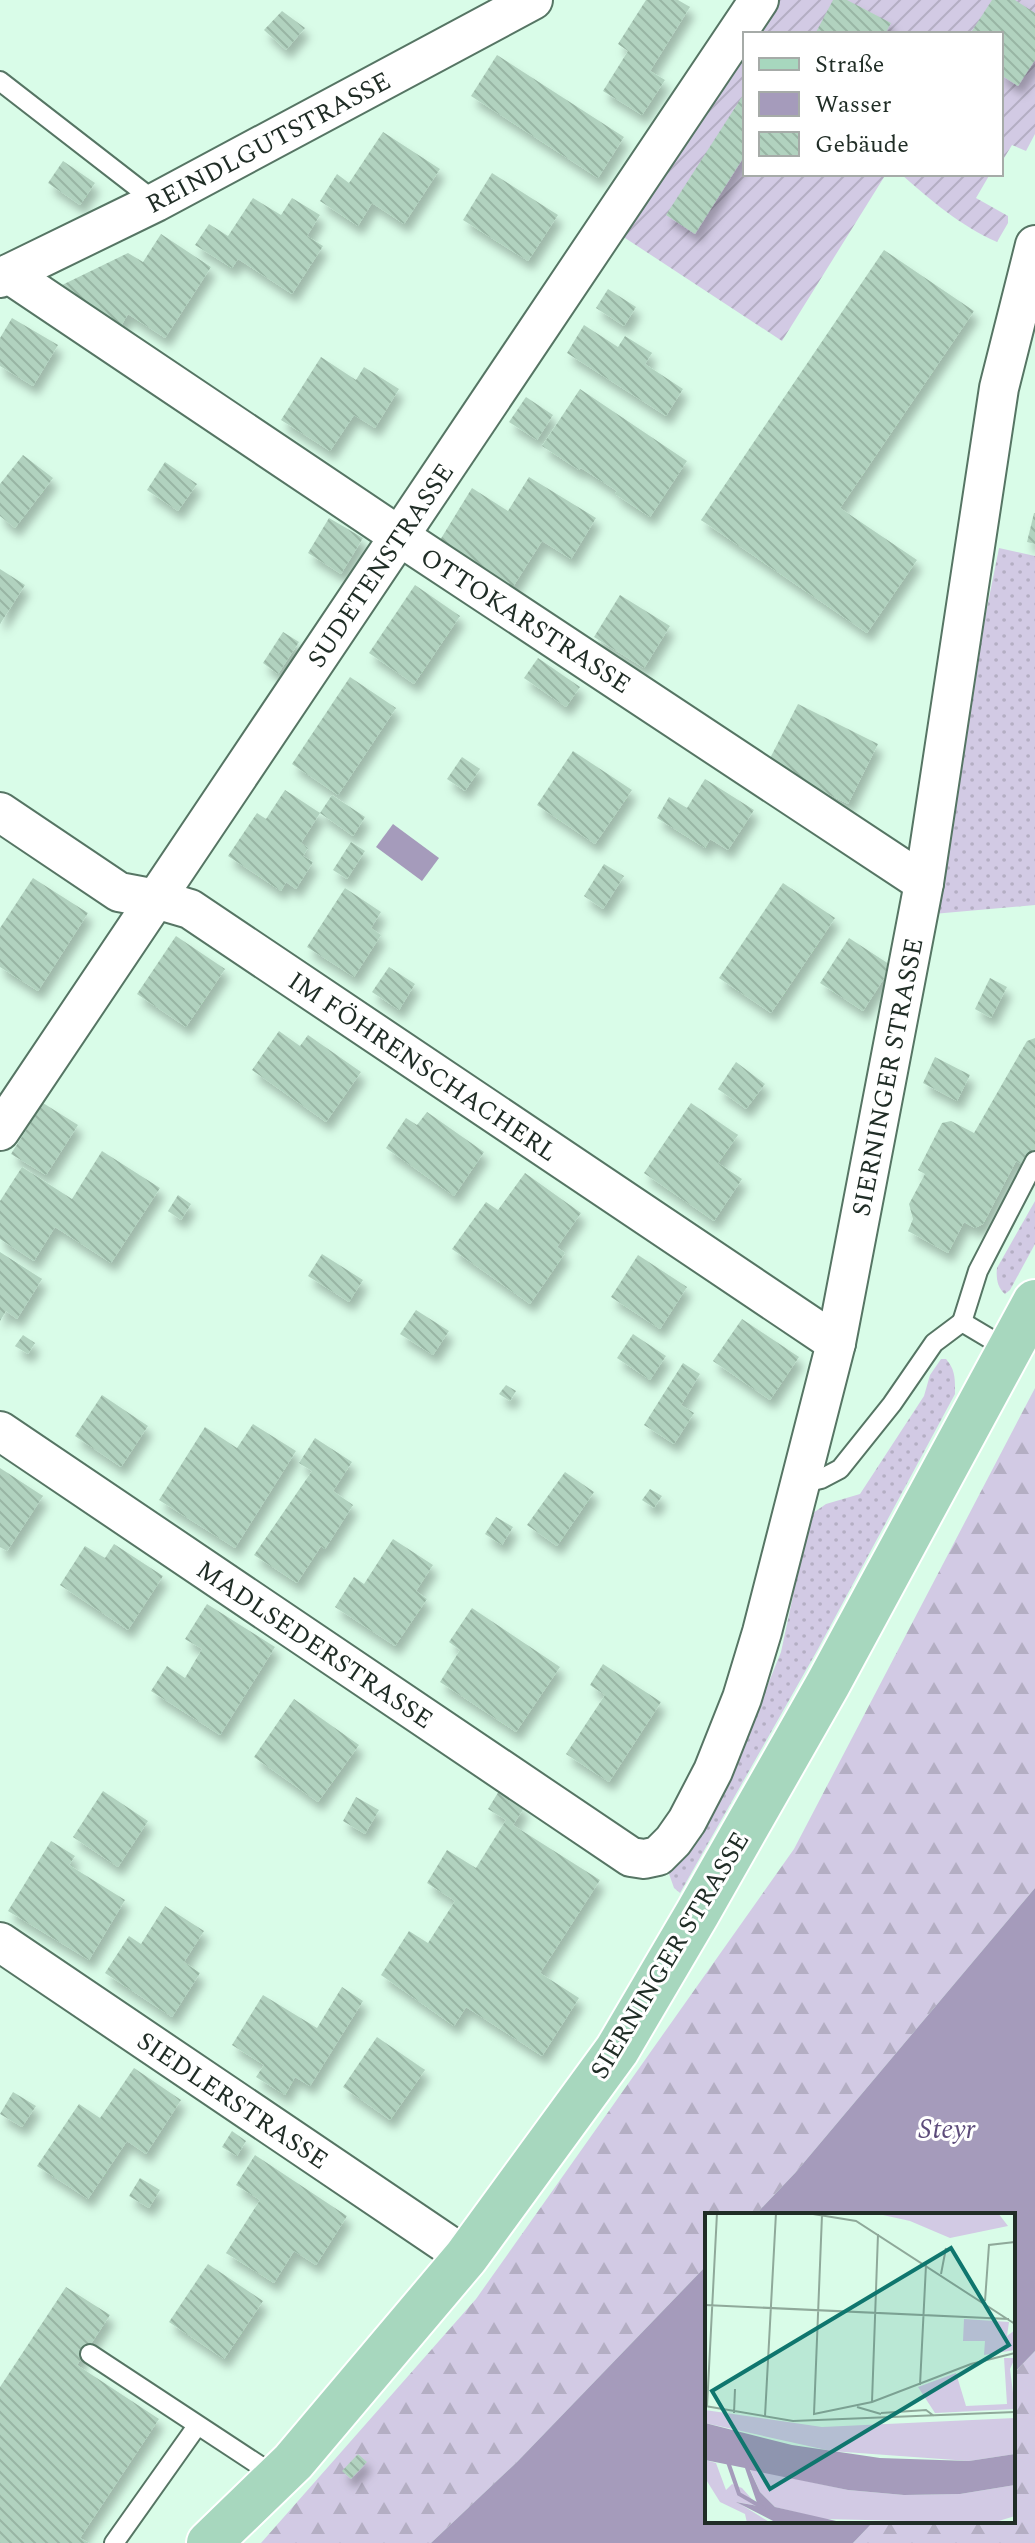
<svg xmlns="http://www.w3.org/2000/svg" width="1035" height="2543" font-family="Spectral,serif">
	<defs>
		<pattern id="grass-dots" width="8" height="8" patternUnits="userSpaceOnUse" patternTransform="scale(2)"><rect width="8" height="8" fill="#d2cae4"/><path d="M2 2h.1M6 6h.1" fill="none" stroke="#b4aec3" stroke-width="1.8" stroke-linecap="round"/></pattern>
		<pattern id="forest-firs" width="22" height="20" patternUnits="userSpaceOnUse" patternTransform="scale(2)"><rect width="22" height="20" fill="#d2cae4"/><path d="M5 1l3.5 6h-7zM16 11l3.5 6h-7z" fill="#b4aec3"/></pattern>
		<pattern id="garden-furrows" width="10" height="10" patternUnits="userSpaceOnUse" patternTransform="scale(2)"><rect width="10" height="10" fill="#d2cae4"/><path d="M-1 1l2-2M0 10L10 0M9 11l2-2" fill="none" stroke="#b4aec3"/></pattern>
		<pattern id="building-back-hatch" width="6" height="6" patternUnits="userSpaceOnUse" patternTransform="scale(2)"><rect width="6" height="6" fill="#b1d2bf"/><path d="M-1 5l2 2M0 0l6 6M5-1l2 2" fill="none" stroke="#98b5a4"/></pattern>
		<filter id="shadow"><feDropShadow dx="5" dy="9" stdDeviation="4" flood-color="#0004"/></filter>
	</defs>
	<rect width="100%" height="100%" fill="#d9fce8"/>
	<g fill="url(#grass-dots)">
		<path d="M999 548 1035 556V905L933 914 960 743Z"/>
		<path d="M1035 1201V1244L1010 1290 1005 1294C997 1288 996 1277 997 1268Z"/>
		<path d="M941 1359H946C956 1370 955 1381 955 1394L818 1649 680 1893 674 1888 668 1871 756 1714 781 1652 793 1596 783 1589 804 1523 813 1513 826 1504 860 1494 924 1396 930 1375Z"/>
	</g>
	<g fill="url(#forest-firs)">
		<path d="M1035 1388V1888L796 2172 755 2215H707V2265L517 2462 431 2543H261L476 2299 794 1849Z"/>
		<path d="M1035 2351V2543H853L874 2521H1013V2374Z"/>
	</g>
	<g fill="url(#garden-furrows)">
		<path d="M775 0H1035V134L1026 151 1012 145 1001 163V34H748Z"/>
		<path d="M745 37V174H886L782 341 619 234Z"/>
		<path d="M901 174H990L976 198 1008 216V223L997 242C962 227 929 199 901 174Z"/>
	</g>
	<g fill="#a59bbb">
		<path d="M393 824 439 858 422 881 376 847Z"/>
		<path d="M1035 1888V2351L1013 2374V2215H755L796 2172Z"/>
		<path d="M707 2265V2521H874L853 2543H431L517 2462Z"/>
	</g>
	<g fill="url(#building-back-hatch)" filter="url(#shadow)">
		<path d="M646 0H678L690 7 650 71 665 80 642 115 603 91 628 51 618 44Z"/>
		<path d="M833 0H847L891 23 885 34H815Z"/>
		<path d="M992 0H1015L1035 13V60L1018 86 1001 75V34H970Z"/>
		<path d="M282 11 305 28 286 50 264 30Z"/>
		<path d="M497 55 624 137 598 178 471 96Z"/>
		<path d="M745 92V155L695 234 666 215Z"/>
		<path d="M383 132 440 169 404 224 372 203 358 226 320 201 337 174 349 183Z"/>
		<path d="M63 161 95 183 80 205 48 183Z"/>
		<path d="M492 173 558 215 528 261 463 220Z"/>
		<path d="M253 198 281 215 292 198 320 215 307 236 323 246 292 294 238 259 232 268 195 245 209 224 228 236Z"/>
		<path d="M161 234 211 267 165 338 128 314 121 326 60 286 128 253 143 262Z"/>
		<path d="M884 250 974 311 840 508 917 560 867 633 701 520Z"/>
		<path d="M608 289 636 307 624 326 596 308Z"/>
		<path d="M12 318 58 345 33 386 0 366V338Z"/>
		<path d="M584 325 618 347 625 336 652 353 645 364 683 389 666 416 567 353Z"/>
		<path d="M321 357 356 380 364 367 399 389 375 428 354 415 330 451 281 420Z"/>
		<path d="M580 389 687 461 650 517 615 494 617 491 581 468 579 470 542 446Z"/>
		<path d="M526 397 553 415 537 440 509 422Z"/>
		<path d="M23 455 53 478 15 528 0 516V484Z"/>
		<path d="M165 462 197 484 178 511 147 490Z"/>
		<path d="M529 477 596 518 571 559 542 541 511 590 437 545 472 488 508 511Z"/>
		<path d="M1034 513H1035V544L1027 542Z"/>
		<path d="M329 518 363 538 341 574 308 553Z"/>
		<path d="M0 569 25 585 0 624Z"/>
		<path d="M415 585 460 616 414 684 369 653Z"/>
		<path d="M620 595 670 626 644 668 594 637Z"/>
		<path d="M283 632 299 642 278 674 263 663Z"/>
		<path d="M538 658 580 687 566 707 524 678Z"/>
		<path d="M350 677 396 708 338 795 292 764Z"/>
		<path d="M798 704 878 744 848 804 767 764Z"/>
		<path d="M573 751 632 790 595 844 537 805Z"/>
		<path d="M462 757 480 769 465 791 447 779Z"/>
		<path d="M705 779 754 810 728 850 710 839 705 848 657 818 669 797 687 808Z"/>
		<path d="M285 790 320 813 301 843 308 848 303 856 313 862 296 889 286 882 281 891 228 856 257 813 266 819Z"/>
		<path d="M332 795 365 817 353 836 320 813Z"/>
		<path d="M351 842 365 851 347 879 333 870Z"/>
		<path d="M604 864 624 876 603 909 584 896Z"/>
		<path d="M33 878 88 913 38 991 0 967V928Z"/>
		<path d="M783 883 835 918 771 1013 719 978Z"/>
		<path d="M345 888 381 912 371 928 381 935 354 977 307 947Z"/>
		<path d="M176 936 225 969 186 1027 137 994Z"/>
		<path d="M849 938 892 966 863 1011 820 983Z"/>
		<path d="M389 967 415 984 399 1010 372 992Z"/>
		<path d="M990 978 1007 987 991 1018 975 1009Z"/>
		<path d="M279 1031 300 1046 308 1035 361 1072 326 1122 252 1070Z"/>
		<path d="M1035 1038V1172L1016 1161 983 1224 975 1228 964 1222 948 1253 908 1231 913 1219 909 1204 925 1174 918 1170 942 1123 951 1121 974 1133 1027 1041Z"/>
		<path d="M935 1057 970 1075 957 1101 923 1083Z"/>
		<path d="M736 1062 765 1084 746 1109 718 1089Z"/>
		<path d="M43 1103 78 1125 46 1175 11 1154Z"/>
		<path d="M691 1103 738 1135 718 1163 742 1179 714 1221 644 1173Z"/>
		<path d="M427 1112 484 1152 454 1196 386 1148 406 1118 417 1125Z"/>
		<path d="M102 1151 160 1188 111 1263 55 1227 34 1261 0 1239V1201L22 1167 72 1199Z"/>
		<path d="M525 1173 581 1213 557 1247 565 1253 530 1304 452 1249 486 1202 498 1210Z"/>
		<path d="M178 1195 191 1204 181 1220 168 1211Z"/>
		<path d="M0 1252 42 1279 17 1319 6 1311 0 1321Z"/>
		<path d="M322 1254 363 1280 349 1302 308 1276Z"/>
		<path d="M638 1255 687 1287 660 1329 611 1297Z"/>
		<path d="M416 1310 449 1331 433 1355 400 1334Z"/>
		<path d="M742 1319 799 1357 770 1400 713 1361Z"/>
		<path d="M633 1334 666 1356 650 1380 617 1358Z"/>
		<path d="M23 1335 35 1343 28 1354 15 1346Z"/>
		<path d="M683 1363 700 1374 681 1405 694 1413 674 1444 644 1425Z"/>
		<path d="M506 1385 516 1391 510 1401 499 1394Z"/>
		<path d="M102 1395 148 1426 121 1467 75 1436Z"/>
		<path d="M253 1424 296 1451 235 1548 159 1500 205 1427 237 1448Z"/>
		<path d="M315 1438 352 1462 333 1491 353 1505 325 1549 321 1546 297 1583 254 1555 312 1471 299 1463Z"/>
		<path d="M0 1468 43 1496 7 1551 0 1547Z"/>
		<path d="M565 1472 594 1492 557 1546 527 1525Z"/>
		<path d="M650 1489 662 1496 654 1508 642 1500Z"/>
		<path d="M496 1517 513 1527 502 1545 485 1534Z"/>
		<path d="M393 1539 433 1565 416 1591 427 1599 395 1646 335 1607 354 1577 364 1584Z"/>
		<path d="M114 1544 163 1576 128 1630 60 1585 85 1546 105 1558Z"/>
		<path d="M207 1604 275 1647 220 1735 151 1691 167 1666 185 1678 202 1649 185 1639Z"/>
		<path d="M472 1608 560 1667 516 1732 440 1682 460 1650 449 1642Z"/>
		<path d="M603 1664 661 1702 609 1782 566 1754 605 1695 590 1685Z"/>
		<path d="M294 1699 359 1745 318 1802 254 1757Z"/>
		<path d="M103 1791 148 1821 118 1867 73 1837Z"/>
		<path d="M499 1791 524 1808 513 1825 600 1880 540 1973 579 1998 542 2056 466 2007 454 2026 381 1975 409 1931 428 1943 455 1901 427 1883 447 1850 476 1868 506 1820 488 1809Z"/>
		<path d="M356 1797 379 1810 365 1834 343 1821Z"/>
		<path d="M51 1841 75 1856 69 1865 125 1900 89 1960 8 1911Z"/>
		<path d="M165 1906 204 1931 184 1962 200 1973 172 2017 105 1973 129 1936 141 1944Z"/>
		<path d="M342 1987 363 2001 310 2086 295 2077 285 2095 256 2077 264 2065 232 2045 263 1995 317 2028Z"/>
		<path d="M377 2037 425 2070 390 2120 343 2087Z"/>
		<path d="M134 2068 181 2100 146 2154 127 2141 88 2199 37 2166 79 2104 100 2118Z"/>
		<path d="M13 2092 36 2106 22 2127 0 2114Z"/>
		<path d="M232 2131 246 2141 237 2156 222 2147Z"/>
		<path d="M255 2155 347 2216 316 2265 294 2251 274 2283 226 2253 260 2200 236 2185Z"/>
		<path d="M140 2178 160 2190 149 2208 129 2196Z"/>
		<path d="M208 2264 263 2301 224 2359 169 2322Z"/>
		<path d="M66 2287 110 2315 77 2365 159 2419 80 2538 89 2543H0V2387Z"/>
		<path d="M358 2454 367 2462 351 2479 342 2471Z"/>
	</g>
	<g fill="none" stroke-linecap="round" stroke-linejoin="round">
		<g stroke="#567564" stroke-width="22">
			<g id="lane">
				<path d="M0 81 156 202"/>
				<path d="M962 1322 978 1271 1035 1161"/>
				<path d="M799 1484 821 1479 840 1469 892 1404 934 1343 962 1322 1009 1350"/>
				<path d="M90 2354 277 2477"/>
				<path d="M114 2543 197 2426"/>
			</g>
		</g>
		<g stroke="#567564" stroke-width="42">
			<g id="street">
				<path d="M9 274 399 536 924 883"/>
				<path d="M0 278 156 202 533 0"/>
				<path d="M0 812 119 892 156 899 190 909 836 1343"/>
				<path d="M0 1131 759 0"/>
				<path d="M0 1431 631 1857 644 1859 658 1856 673 1841 687 1821 713 1771 742 1698 762 1632 836 1343 924 883 999 388 1035 245"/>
				<path d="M0 1942 466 2257"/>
			</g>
		</g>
		<g stroke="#fff" stroke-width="48">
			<path id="primary" d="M209 2543 293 2462 466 2257 617 2050 697 1914 828 1684 1035 1302"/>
		</g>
		<use href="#lane" stroke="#fff" stroke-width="18"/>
		<use href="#street" stroke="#fff" stroke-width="38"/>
		<use href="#primary" stroke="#a7d7be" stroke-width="44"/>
	</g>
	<g text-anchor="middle" stroke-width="6" stroke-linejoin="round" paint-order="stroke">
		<g font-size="26" fill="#202d26" stroke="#fff">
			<text transform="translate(268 142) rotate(-28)" y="9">REINDLGUTSTRASSE</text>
			<text transform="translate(380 565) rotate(-56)" y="9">SUDETENSTRASSE</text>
			<text transform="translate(526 620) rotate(33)" y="9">OTTOKARSTRASSE</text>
			<text transform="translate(423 1066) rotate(34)" y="9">IM FÖHRENSCHACHERL</text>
			<text transform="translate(887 1077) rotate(-79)" y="9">SIERNINGER STRASSE</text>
			<text transform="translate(315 1644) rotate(34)" y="9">MADLSEDERSTRASSE</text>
			<text transform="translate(669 1955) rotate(-59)" y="9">SIERNINGER STRASSE</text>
			<text transform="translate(233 2100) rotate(34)" y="9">SIEDLERSTRASSE</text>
		</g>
		<g font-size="28" font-style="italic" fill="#5d4c7b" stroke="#fff">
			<text x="947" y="2138">Steyr</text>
		</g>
	</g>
	<g transform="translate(705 2213)">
		<rect width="310" height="310" fill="#d9fce8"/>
		<path d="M299 145H310L305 156 310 196 230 200 213 174 251 160 261 193 302 191Z" fill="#d2cae4"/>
		<path d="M169 0H293L303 13 245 25 205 8ZM0 197 117 214 310 205V241L264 248 126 238 0 210ZM0 247 11 250 21 277 27 271 37 275 53 293 32 289 66 310H42L40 301 15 289 0 265ZM45 256 143 277 199 282 255 281 310 272V303L287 310 118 306 70 294 55 279Z" fill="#d2cae4"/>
		<path d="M259 106 304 109 302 123 310 117V137L279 142 280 128H258Z" fill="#d2cae4"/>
		<path d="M0 210 87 232 175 245 264 248 310 241V272L255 281 199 282 143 277 45 257 55 279 70 294 140 310H72L31 289 53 293 40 255 0 247Z" fill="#a59bbb"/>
		<path fill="none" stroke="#a59bbb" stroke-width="4" d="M22 246 34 281 60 296"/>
		<path fill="none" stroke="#8fa99a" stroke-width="2" d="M102 0 151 8 310 111M117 2 109 201 167 189 266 151 310 140M236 61 241 35M280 88 284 32 310 29M0 92 304 106M215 172 221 52M167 189 173 21M0 193 88 208 310 199M2 194 12 0M152 194 176 201M29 200 30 176M176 200 221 197 229 203M60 203 71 0"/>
		<path fill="#0f766e" fill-opacity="0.15" stroke="#0f766e" stroke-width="4" d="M246 35 304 132 65 276 7 178Z"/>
		<rect width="310" height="310" fill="none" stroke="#202d26" stroke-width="4"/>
	</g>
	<rect x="743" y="32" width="260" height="144" fill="#ffffff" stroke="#a6aba8" stroke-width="2"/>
	<rect x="759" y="58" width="40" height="12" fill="#a7d7be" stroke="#a6aba8" stroke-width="2"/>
	<text x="815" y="72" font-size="24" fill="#202d26">Straße</text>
	<rect x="759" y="92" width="40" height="24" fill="#a59bbb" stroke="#a6aba8" stroke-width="2"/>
	<text x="815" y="112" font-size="24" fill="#202d26">Wasser</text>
	<rect x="759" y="132" width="40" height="24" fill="url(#building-back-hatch)" stroke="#a6aba8" stroke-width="2"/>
	<text x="815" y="152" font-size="24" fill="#202d26">Gebäude</text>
</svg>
